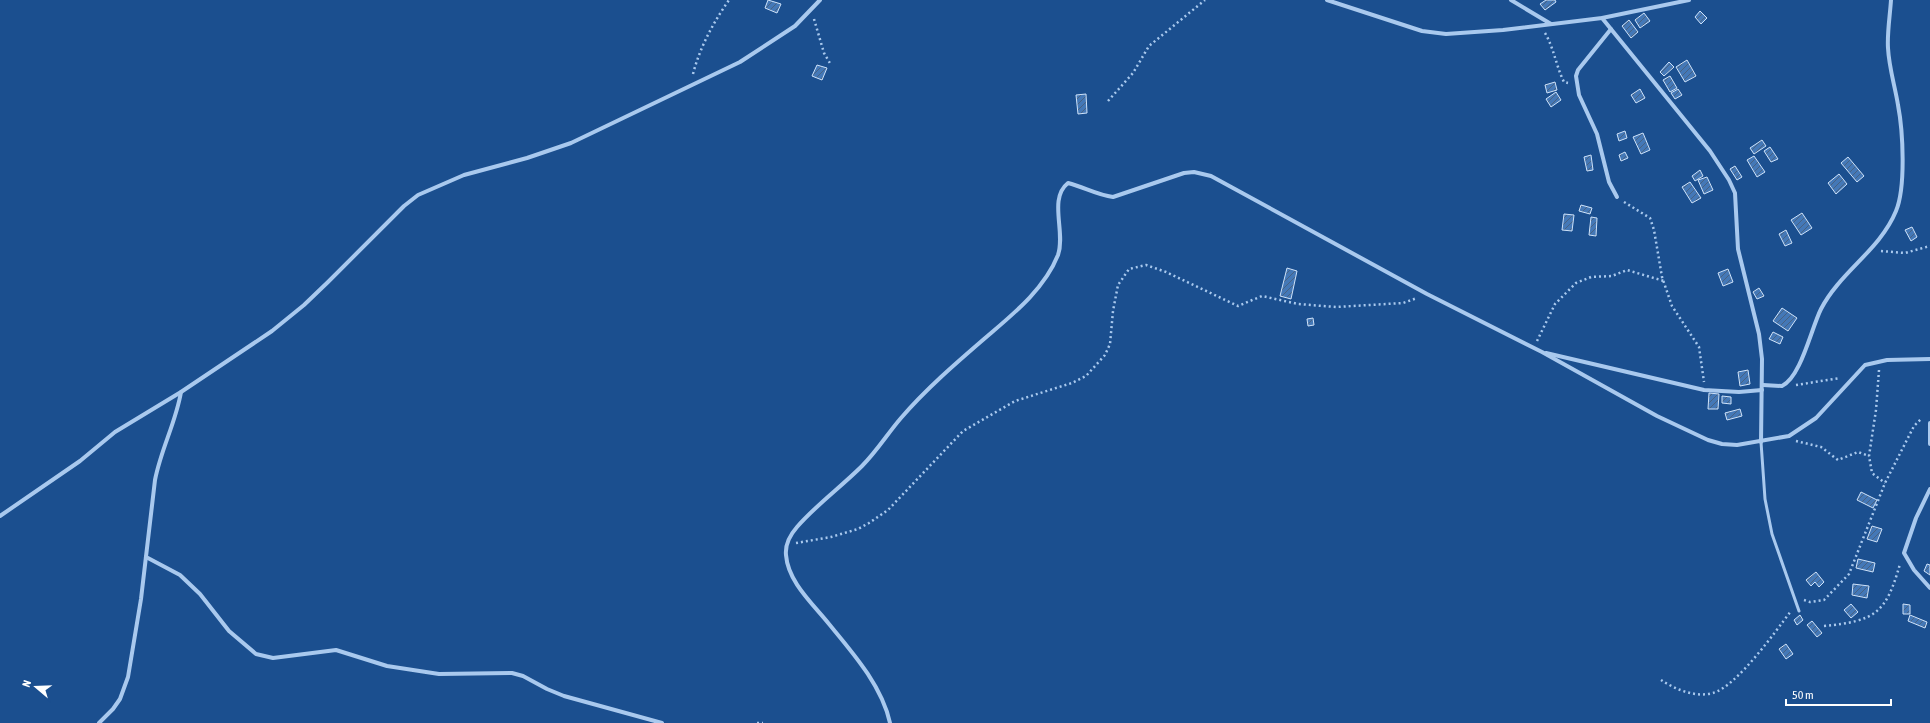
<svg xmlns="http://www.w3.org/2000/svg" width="1930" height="723" font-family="'Asap Condensed',sans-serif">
	<defs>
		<pattern id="building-hatch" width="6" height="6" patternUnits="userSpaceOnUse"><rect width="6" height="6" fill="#4478b7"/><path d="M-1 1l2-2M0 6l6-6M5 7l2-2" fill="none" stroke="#486282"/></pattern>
	</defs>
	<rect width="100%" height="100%" fill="#1b4f8f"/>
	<g fill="url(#building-hatch)" stroke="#cfe3fa">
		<path d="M768 0 781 4 777 13 765 8Z"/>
		<path d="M1546 0H1555L1556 2 1545 10 1540 4Z"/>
		<path d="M1700 11 1707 18 1701 24 1695 17Z"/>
		<path d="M1644 13 1650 21 1640 28 1635 20Z"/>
		<path d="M1629 20 1638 32 1631 38 1622 26Z"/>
		<path d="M1687 60 1696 76 1685 82 1676 67Z"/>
		<path d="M1669 62 1674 67 1664 76 1660 72Z"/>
		<path d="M817 65 827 68 822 80 812 76Z"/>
		<path d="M1670 76 1677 88 1670 92 1663 80Z"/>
		<path d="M1555 82 1557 90 1547 93 1545 85Z"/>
		<path d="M1640 89 1645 98 1636 103 1631 95Z"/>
		<path d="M1678 89 1682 95 1675 99 1671 93Z"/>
		<path d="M1556 92 1561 100 1551 107 1546 99Z"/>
		<path d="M1086 94 1087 113 1078 114 1076 95Z"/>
		<path d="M1625 131 1627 138 1619 141 1617 134Z"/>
		<path d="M1643 133 1650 150 1641 154 1633 137Z"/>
		<path d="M1762 140 1766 146 1754 154 1750 148Z"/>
		<path d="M1770 147 1778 159 1771 162 1764 151Z"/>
		<path d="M1625 152 1628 158 1621 161 1619 155Z"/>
		<path d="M1591 155 1593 170 1587 171 1584 157Z"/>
		<path d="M1754 156 1765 172 1757 177 1747 160Z"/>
		<path d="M1848 157 1864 176 1857 182 1841 163Z"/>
		<path d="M1735 166 1742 177 1737 180 1730 169Z"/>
		<path d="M1700 170 1703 176 1695 181 1692 176Z"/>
		<path d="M1839 174 1847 184 1836 194 1828 183Z"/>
		<path d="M1707 177 1713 190 1704 194 1698 180Z"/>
		<path d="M1690 182 1701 198 1692 203 1682 187Z"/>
		<path d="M1581 205 1592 208 1590 214 1579 211Z"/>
		<path d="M1802 213 1812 228 1801 235 1791 220Z"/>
		<path d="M1564 214 1574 215 1572 231 1562 230Z"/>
		<path d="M1591 217 1597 218 1596 236 1589 235Z"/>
		<path d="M1912 227 1917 237 1911 241 1905 230Z"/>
		<path d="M1786 230 1792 243 1785 246 1779 234Z"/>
		<path d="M1287 268 1297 271 1291 299 1280 296Z"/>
		<path d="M1728 269 1733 282 1723 286 1718 273Z"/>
		<path d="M1759 288 1764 296 1757 299 1753 292Z"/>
		<path d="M1782 308 1797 318 1788 331 1773 321Z"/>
		<path d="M1313 318 1314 325 1308 326 1307 319Z"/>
		<path d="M1773 332 1783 337 1780 344 1769 339Z"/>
		<path d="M1748 370 1750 384 1740 386 1738 372Z"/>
		<path d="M1709 393 1719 394 1718 409H1708Z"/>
		<path d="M1722 396 1731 397V404L1722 403Z"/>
		<path d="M1740 409 1742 416 1727 420 1725 413Z"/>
		<path d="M1861 492 1877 500 1873 508 1857 500Z"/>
		<path d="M1872 526 1882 529 1877 542 1867 539Z"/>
		<path d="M1858 559 1875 563 1873 572 1856 568Z"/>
		<path d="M1927 564 1930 565V575L1924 571Z"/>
		<path d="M1816 572 1824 582 1819 587 1815 582 1811 586 1806 580Z"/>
		<path d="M1853 584 1869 586 1867 598 1852 595Z"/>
		<path d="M1851 604 1858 612 1851 618 1844 610Z"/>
		<path d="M1903 604 1910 605V614H1903Z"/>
		<path d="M1800 615 1803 620 1797 625 1794 620Z"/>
		<path d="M1910 615 1927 622 1925 628 1908 621Z"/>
		<path d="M1812 621 1822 633 1817 637 1807 625Z"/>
		<path d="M1786 644 1793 654 1786 659 1779 649Z"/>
	</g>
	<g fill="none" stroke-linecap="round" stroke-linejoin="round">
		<g stroke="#a9c9ee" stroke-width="2.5" stroke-dasharray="2 3" stroke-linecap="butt">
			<path d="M814 19 824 53 831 65"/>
			<path d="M1545 33C1554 48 1556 66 1564 82L1568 83"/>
			<path d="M693 74C700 47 713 23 729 0"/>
			<path d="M1108 101 1133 73 1149 46 1205 0"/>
			<path d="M1624 202 1650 218 1654 230 1662 277 1672 306 1699 347 1704 382"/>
			<path d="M1881 251 1905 253 1930 246"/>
			<path d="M1537 341 1555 304 1576 283 1591 277 1612 276 1627 270 1664 281"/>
			<path d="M1879 370 1876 410 1869 456 1872 473 1885 483"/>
			<path d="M1796 385 1840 378"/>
			<path d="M1796 441 1821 447 1838 460 1858 452 1869 456"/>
			<path d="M796 543 831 537 858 529 869 523 888 510 963 431 1015 401 1072 383 1086 376 1105 355 1110 344 1113 311 1118 285 1129 269 1146 265 1166 272 1238 306 1262 296 1298 304 1336 307 1403 303 1417 298"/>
			<path d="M1804 600 1810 602 1824 600 1849 574 1885 483 1914 426 1921 419"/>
			<path d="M1824 626C1876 621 1886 613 1900 564"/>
			<path d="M1661 680C1675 689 1695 698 1713 693 1737 686 1775 632 1791 611"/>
			<path d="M757 723H763"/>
		</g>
		<path stroke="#a9c9ee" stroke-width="3" d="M1761 442 1765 499 1772 534 1799 611"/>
		<g stroke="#a9c9ee" stroke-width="4">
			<path d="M1327 0 1422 31 1446 34 1503 30 1602 18 1689 0"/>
			<path d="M1511 0 1551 24"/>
			<path d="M1602 18 1710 151 1729 180 1735 193 1738 249 1759 334 1762 359 1761 442"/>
			<path d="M1611 29 1578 70 1576 76 1579 95 1597 134 1609 182 1617 197"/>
			<path d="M1546 353 1704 390 1739 392 1762 390"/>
			<path d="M1763 385 1782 386C1801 377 1811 329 1821 309 1840 272 1880 250 1896 211 1906 187 1903 131 1898 105 1895 86 1889 68 1888 48 1887 33 1890 16 1891 0"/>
			<path d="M1930 423V444"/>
			<path d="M1930 489 1916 518 1904 553 1914 570 1930 588"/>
			<path d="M0 516 80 461 115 432 181 392 272 331 304 305 328 282 404 206 418 195 464 175 527 158 571 143 740 62 795 26 820 0"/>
			<path d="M146 557 180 575 200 594 229 631 256 654 273 658 336 650 387 666 439 674 512 673 523 676 547 689 564 696 662 723"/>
			<path d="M99 723 113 709 120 699 128 677 141 599 155 480C161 449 176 422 181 392"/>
			<path d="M890 723C882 686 853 653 829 624 813 604 788 582 786 555 785 545 790 535 797 527 816 505 841 487 862 466 877 451 888 433 901 418 926 389 955 364 984 339 1012 315 1044 290 1058 255 1066 232 1048 199 1068 183 1084 187 1097 195 1113 197L1184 173 1194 172 1211 176 1427 294 1542 352 1657 416 1708 440 1722 444 1737 445 1789 436 1816 418 1865 365 1887 360 1930 359"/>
		</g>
	</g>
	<g transform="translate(36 687) rotate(289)" stroke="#1b4f8f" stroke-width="3" paint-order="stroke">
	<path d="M0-3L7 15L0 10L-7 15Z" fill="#ffffff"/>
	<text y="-6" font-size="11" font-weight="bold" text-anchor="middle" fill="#ffffff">N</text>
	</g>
	<path d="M1786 699v6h105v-6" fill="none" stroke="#ffffff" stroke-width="2"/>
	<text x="1792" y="699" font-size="12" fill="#ffffff" stroke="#1b4f8f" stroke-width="3" paint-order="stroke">50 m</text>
</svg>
